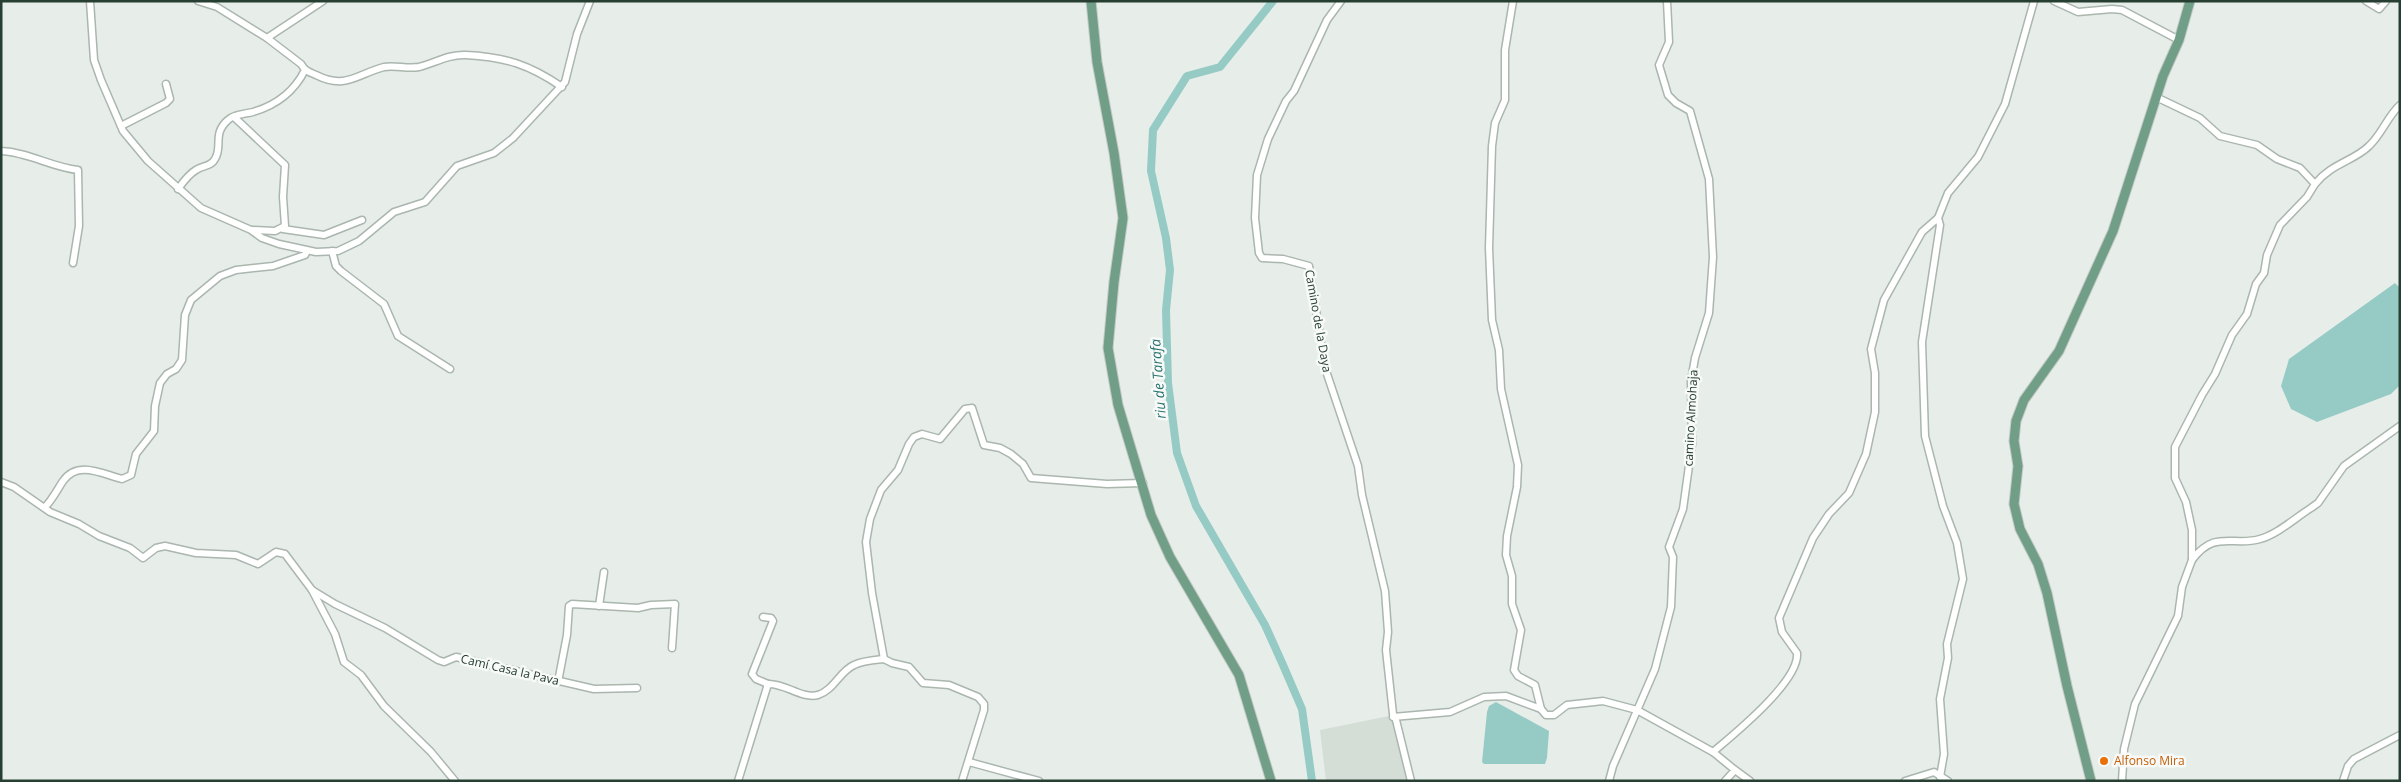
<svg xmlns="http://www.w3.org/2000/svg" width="2401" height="782" font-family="'Open Sans',sans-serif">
	<rect width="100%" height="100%" fill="#e7eee9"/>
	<path fill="#d5ddd7" d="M1389 716 1396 729 1408 781H1326L1320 730Z"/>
	<g fill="#96cbc5">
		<path d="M2395 283 2400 288V385L2391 394 2317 422 2291 409 2281 386 2289 359Z"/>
		<path d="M1496 702 1549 731 1547 758 1545 764H1484L1482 762 1487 712 1489 706Z"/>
	</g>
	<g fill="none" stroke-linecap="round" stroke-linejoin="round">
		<path stroke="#96cbc5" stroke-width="8" d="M1273 1 1220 67 1187 76 1153 130 1151 171 1166 238 1170 270 1166 310 1168 383 1177 453 1196 506 1265 625 1283 665 1302 709 1312 781"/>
		<g stroke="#aab6ae" stroke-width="9">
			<g id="minor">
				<path d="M90 1 94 60 101 80 123 131 148 161 201 208 251 230 262 238 279 244 316 252 338 251 359 241 394 212 425 202 457 166 494 153 513 138 565 82 577 34 590 1"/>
				<path d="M198 1 217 7 267 38 323 1"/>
				<path d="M1341 1 1327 20 1294 91 1286 101 1268 139 1257 175 1255 218 1259 253 1262 258 1283 259 1309 266 1325 368 1358 466 1362 495 1385 591 1388 632 1386 650 1393 714 1396 720 1411 781"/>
				<path d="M1513 1 1505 50V100L1495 123 1492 146 1489 248 1492 320 1499 350 1501 389 1518 465 1517 487 1507 536 1506 555 1512 576V604L1521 630 1514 670 1518 676 1535 685 1541 709 1546 715H1554L1567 705 1603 701 1637 710 1713 752"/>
				<path d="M2054 1 2078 12 2112 9 2122 10 2179 40"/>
				<path d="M2366 1 2379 9 2386 1"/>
				<path d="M267 38 301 64C305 71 309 72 316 75 346 90 357 74 384 67 395 65 407 69 419 67 435 63 449 54 466 55 506 57 530 65 562 87"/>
				<path d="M234 117 285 165 283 197 285 226 275 231 252 230"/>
				<path d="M121 126 166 103 170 99 166 84"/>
				<path d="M1 151C28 152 51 167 78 170L79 226 73 263"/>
				<path d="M2315 184C2332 163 2354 161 2369 146 2382 134 2387 117 2400 105"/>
				<path d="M178 189C183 182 189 174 196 170 203 165 211 167 215 159 223 146 212 134 228 120 234 114 245 114 253 112 277 105 294 92 305 70"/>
				<path d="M1938 218 1940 225 1922 342 1925 436 1943 506 1957 543 1963 579 1947 644 1948 658 1940 699 1944 754 1940 777"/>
				<path d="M283 229 324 235 362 220"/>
				<path d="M332 251 336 266 341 271 384 304 398 336 450 369"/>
				<path d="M1 482 14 487 50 512 79 524 99 536 130 548 143 558 156 548 165 546 196 553 236 555 258 564 276 552 285 554 312 590 335 634 344 662 361 675 384 706 431 752 455 781"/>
				<path d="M45 507C53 499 57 490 63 481 78 460 102 474 122 479L131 475 136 454 154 431 155 406 160 383 167 374 176 369 182 360 185 315 191 300 220 276 236 270 273 266 305 255 307 251"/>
				<path d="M2192 560C2215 529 2233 547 2260 539 2278 534 2295 518 2311 508L2318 503 2344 466 2400 426"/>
				<path d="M312 590 335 604 385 628 438 660 444 662 456 657 594 689 637 688"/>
				<path d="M599 606 604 572"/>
				<path d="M763 617 771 618 773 621 752 674 756 679 768 684"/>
				<path d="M558 682 567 635 569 606 572 604 638 608 651 605 675 604 672 648"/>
				<path d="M1393 717 1450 712 1484 697 1506 696 1541 709"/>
				<path d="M969 762 1039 781"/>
				<path d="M1735 770 1750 781"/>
				<path d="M738 781 768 684C785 683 801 699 818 695 834 690 840 671 854 665 862 661 875 660 884 659"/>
				<path d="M962 781 984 710V704L978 697 949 685 923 683 909 667 892 663 884 659 872 593 866 542 870 519 881 490 898 470 909 444 914 437 922 434 940 439 965 409 972 408 984 445 1000 448 1011 454 1023 464 1031 478 1107 484 1143 483"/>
				<path d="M1609 781 1613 766 1655 669 1671 607 1673 557 1669 547 1683 509 1692 444 1691 381 1695 358 1709 313 1713 257 1709 179 1690 111 1676 103 1668 95 1659 65 1669 42 1667 1"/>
				<path d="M1725 781 1735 770 1713 752C1733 735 1800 681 1797 653L1782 632 1779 618 1813 538 1829 514 1849 493 1866 454 1875 412V373L1871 349 1884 300 1922 232 1938 218 1948 193 1978 157 2005 104 2034 1"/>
				<path d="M1905 781 1934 772 1948 781"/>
				<path d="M2122 781 2124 749 2135 704 2178 616 2182 587 2192 560V530L2186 502 2175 478V447L2202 395 2215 374 2232 335 2247 314 2256 284 2264 273 2267 255 2280 225 2307 197 2315 184 2300 168 2277 159 2257 145 2220 136 2200 118 2156 97"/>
				<path d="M2343 781 2348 766 2354 759 2400 735"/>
			</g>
		</g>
		<g stroke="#c3c9c6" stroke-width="11">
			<g id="major">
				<path d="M1091 1 1097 62 1114 153 1123 218 1114 282 1108 348 1118 405 1151 515 1170 557 1239 675 1271 781"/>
				<path d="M2091 781 2067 686 2047 593 2038 564 2020 529 2014 504 2018 466 2014 441 2016 421 2024 400 2059 351 2113 231 2163 76 2179 40 2190 1"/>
			</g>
		</g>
		<use href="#minor" stroke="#fff" stroke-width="6"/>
		<use href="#major" stroke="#719e86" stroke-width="9"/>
	</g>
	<circle fill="#e8710a" stroke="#f7faf8" stroke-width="2" cx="2104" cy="761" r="5"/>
	<g text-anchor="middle" stroke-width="5" stroke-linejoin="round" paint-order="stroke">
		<g font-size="12" fill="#273e32" stroke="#f7faf8">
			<text transform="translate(1318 321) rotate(80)" y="4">Camino de la Daya</text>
			<text transform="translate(1691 418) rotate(-87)" y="4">camino Almohaja</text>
			<text transform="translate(510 670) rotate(13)" y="4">Camí Casa la Pava</text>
		</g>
		<g font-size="12" fill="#c56008" stroke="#f7faf8" text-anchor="start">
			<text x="2114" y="765">Alfonso Mira</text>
		</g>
		<g font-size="14" font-style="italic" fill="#28736c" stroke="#f7faf8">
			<text transform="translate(1158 379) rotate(-94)" y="5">riu de Tarafa</text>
		</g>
	</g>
	<rect width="2401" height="782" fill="none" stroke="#273e32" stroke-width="5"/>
</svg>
